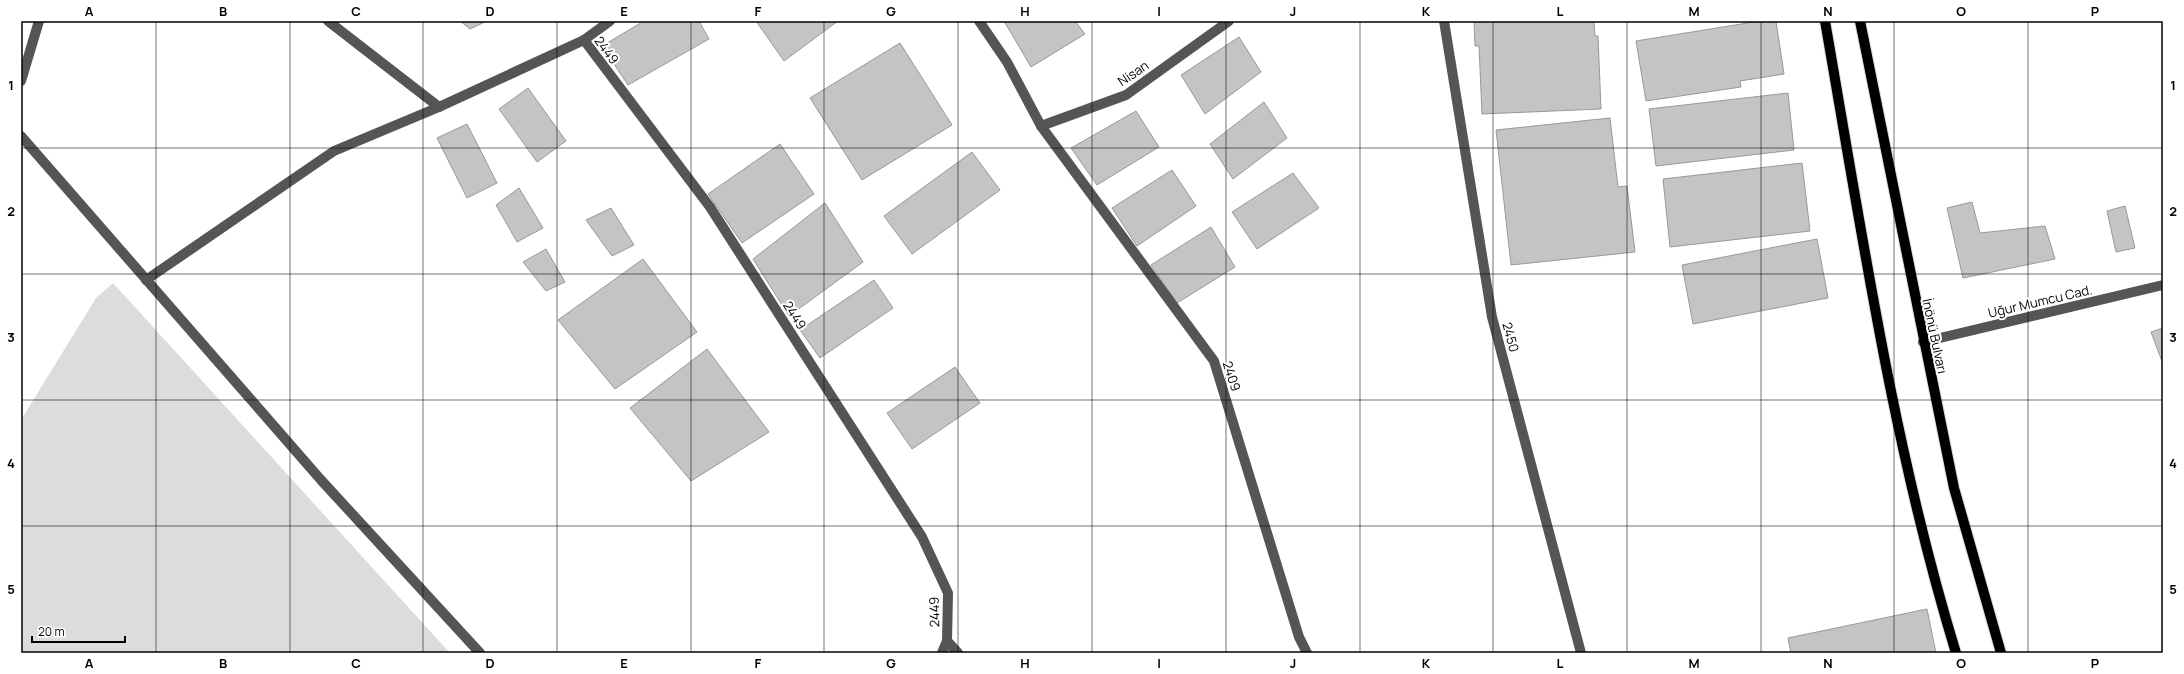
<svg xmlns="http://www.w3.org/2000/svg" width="2184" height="674" font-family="Manrope,sans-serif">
	<rect width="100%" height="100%" fill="#fff"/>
	<path fill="#dcdcdc" d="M113 283 450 653H21V420L96 298Z"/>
	<g fill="#c4c4c4" stroke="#999">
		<path d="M460 21H487L470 29Z"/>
		<path d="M644 21H699L709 39 628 85 602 46Z"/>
		<path d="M756 21H838L784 61Z"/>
		<path d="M1004 21H1075L1085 34 1031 67Z"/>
		<path d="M1474 21H1594L1595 36H1598L1601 109 1482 114 1479 46H1475Z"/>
		<path d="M1760 21H1776L1784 74 1740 81 1741 87 1646 101 1636 41Z"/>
		<path d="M1239 37 1261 72 1205 114 1181 75Z"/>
		<path d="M900 43 952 125 862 180 810 98Z"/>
		<path d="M528 88 566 141 537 162 499 109Z"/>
		<path d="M1788 93 1794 150 1656 166 1649 109Z"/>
		<path d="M1264 102 1287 138 1233 179 1210 144Z"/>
		<path d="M1136 111 1159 147 1097 185 1071 148Z"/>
		<path d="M1610 118 1618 187 1627 186 1635 252 1511 265 1496 130Z"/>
		<path d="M467 124 497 183 467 198 437 138Z"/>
		<path d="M780 144 814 194 742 243 708 194Z"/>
		<path d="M972 152 1000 190 912 254 884 216Z"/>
		<path d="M1802 163 1810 231 1670 247 1663 179Z"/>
		<path d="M1172 170 1196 206 1137 246 1112 208Z"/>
		<path d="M1293 173 1319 208 1257 249 1232 212Z"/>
		<path d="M519 188 543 228 517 242 496 205Z"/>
		<path d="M1972 202 1980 233 2045 226 2055 259 1963 278 1947 208Z"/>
		<path d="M825 203 863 262 789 316 753 259Z"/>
		<path d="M2125 206 2135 248 2116 252 2107 211Z"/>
		<path d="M611 208 634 245 612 256 586 220Z"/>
		<path d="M1211 227 1235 267 1177 303 1151 265Z"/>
		<path d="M1817 239 1828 298 1693 324 1682 265Z"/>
		<path d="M546 249 565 282 546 291 523 262Z"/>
		<path d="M643 259 697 332 615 389 558 320Z"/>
		<path d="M874 280 893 308 820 358 800 330Z"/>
		<path d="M2163 328V364L2151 332Z"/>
		<path d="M707 349 769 432 691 481 630 408Z"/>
		<path d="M955 367 980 403 912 449 887 413Z"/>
		<path d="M1927 609 1936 653H1791L1788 638Z"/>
	</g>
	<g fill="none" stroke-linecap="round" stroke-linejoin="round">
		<g stroke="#dbdbdb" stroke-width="12">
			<g id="major">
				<path d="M1825 21C1862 233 1893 447 1956 653"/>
				<path d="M1860 21 1954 488 2001 653"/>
			</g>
		</g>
		<g stroke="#555" stroke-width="10">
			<path d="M328 21 439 107 584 40"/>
			<path d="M610 21 584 40 710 207 922 537 948 593 947 641 942 653"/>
			<path d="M979 21 1007 62 1041 126 1214 361 1299 637 1307 653"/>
			<path d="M1444 21 1492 317 1581 653"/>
			<path d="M21 81 39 21"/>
			<path d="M1041 126 1126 95 1229 21"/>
			<path d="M21 136 321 480 480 653"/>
			<path d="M146 280 334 151 439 107"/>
			<path d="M1923 342 2163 285"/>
			<path d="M947 641 958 653"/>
		</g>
		<use href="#major" stroke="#000" stroke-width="10"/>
	</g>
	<path fill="none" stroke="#000" stroke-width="1" stroke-opacity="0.55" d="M156 21V653M290 21V653M423 21V653M557 21V653M691 21V653M824 21V653M958 21V653M1092 21V653M1226 21V653M1360 21V653M1493 21V653M1627 21V653M1761 21V653M1894 21V653M2028 21V653M21 148H2163M21 274H2163M21 400H2163M21 526H2163"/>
	<g text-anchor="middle" stroke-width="4" stroke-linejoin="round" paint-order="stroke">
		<g font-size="13" fill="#000" stroke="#fff">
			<text transform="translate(607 50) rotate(53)" y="5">2449</text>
			<text transform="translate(1133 73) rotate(-34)" y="5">Nisan</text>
			<text transform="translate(2040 301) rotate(-13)" y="5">Uğur Mumcu Cad.</text>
			<text transform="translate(795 315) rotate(57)" y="5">2449</text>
			<text transform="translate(1935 336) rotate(78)" y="5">İnönü Bulvarı</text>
			<text transform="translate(1511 337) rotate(75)" y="5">2450</text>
			<text transform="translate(1232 376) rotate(72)" y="5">2409</text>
			<text transform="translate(934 612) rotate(-91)" y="5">2449</text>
		</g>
	</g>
	<rect width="2184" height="674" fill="none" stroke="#ffffff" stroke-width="44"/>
	<path d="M32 636v6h93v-6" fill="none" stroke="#000000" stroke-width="2"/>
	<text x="38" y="636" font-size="12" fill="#000000" stroke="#ffffff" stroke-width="3" paint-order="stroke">20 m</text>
	<rect x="22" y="22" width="2140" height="630" fill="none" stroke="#000" stroke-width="1.5"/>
	<g font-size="13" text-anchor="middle" font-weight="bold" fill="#000">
		<text x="89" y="16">A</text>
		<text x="223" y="16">B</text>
		<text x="356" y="16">C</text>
		<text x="490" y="16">D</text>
		<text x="624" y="16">E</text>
		<text x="758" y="16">F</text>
		<text x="891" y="16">G</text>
		<text x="1025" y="16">H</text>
		<text x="1159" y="16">I</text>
		<text x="1293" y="16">J</text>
		<text x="1426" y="16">K</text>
		<text x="1560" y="16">L</text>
		<text x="1694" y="16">M</text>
		<text x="1828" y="16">N</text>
		<text x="1961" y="16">O</text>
		<text x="2095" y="16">P</text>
		<text x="11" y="90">1</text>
		<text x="2173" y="90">1</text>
		<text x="11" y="216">2</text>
		<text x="2173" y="216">2</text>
		<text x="11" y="342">3</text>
		<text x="2173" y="342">3</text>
		<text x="11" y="468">4</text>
		<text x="2173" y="468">4</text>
		<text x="11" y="594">5</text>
		<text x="2173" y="594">5</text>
		<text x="89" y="668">A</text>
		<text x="223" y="668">B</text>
		<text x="356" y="668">C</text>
		<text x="490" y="668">D</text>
		<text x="624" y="668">E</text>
		<text x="758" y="668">F</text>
		<text x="891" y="668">G</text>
		<text x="1025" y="668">H</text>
		<text x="1159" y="668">I</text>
		<text x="1293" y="668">J</text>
		<text x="1426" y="668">K</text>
		<text x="1560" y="668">L</text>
		<text x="1694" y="668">M</text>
		<text x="1828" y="668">N</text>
		<text x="1961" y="668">O</text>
		<text x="2095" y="668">P</text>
	</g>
</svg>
